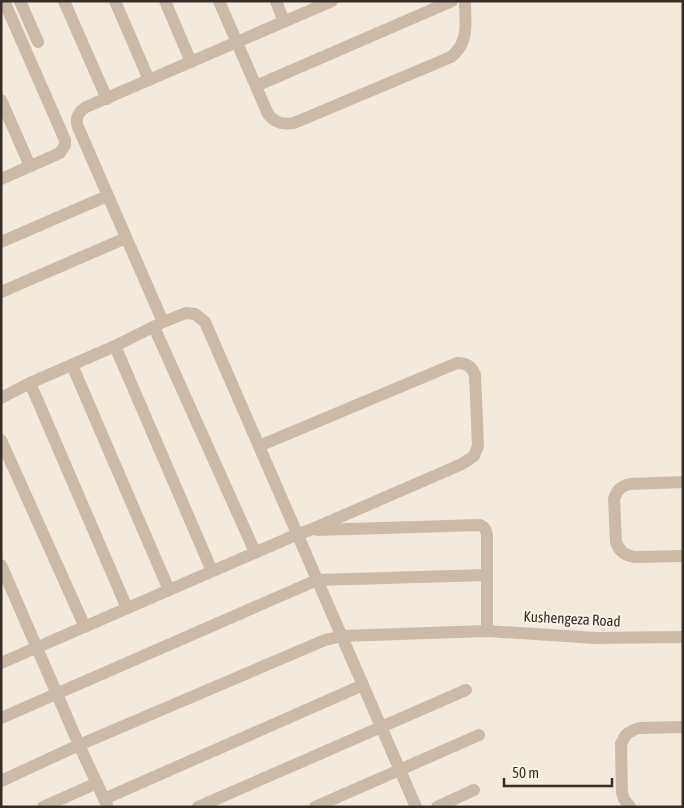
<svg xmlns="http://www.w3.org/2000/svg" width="684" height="808" font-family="'Asap Condensed',sans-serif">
	<rect width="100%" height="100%" fill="#f2eadb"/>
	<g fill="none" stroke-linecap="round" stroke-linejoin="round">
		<g stroke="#cbbba6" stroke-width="12">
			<path d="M20 1 38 42"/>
			<path d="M64 1 107 99"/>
			<path d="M115 1 149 80"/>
			<path d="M165 1 191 62"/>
			<path d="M219 1 268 114C275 123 283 125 294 123L451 57C470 42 465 22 465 1"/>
			<path d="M276 1 284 22"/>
			<path d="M256 86 452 1"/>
			<path d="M1 100 30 166"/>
			<path d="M1 179 60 153 65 145V140L4 1"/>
			<path d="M1 242 107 196"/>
			<path d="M1 292 126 238"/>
			<path d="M163 322 78 127C75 118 78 112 86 107L332 1"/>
			<path d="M154 327 255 552"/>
			<path d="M115 346 212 571"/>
			<path d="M72 365 169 590"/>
			<path d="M30 383 127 608"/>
			<path d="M1 398 30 383 115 346 163 322 186 313 195 314 205 322 416 807"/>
			<path d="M1 440 85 627"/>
			<path d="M683 482 630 484C621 486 617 490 614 499L616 542C619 551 626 556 635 557L683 556"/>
			<path d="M317 530 480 525C485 527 486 530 487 535V631"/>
			<path d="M1 565 79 745 107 805"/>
			<path d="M1 663 298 534 310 530 462 464 474 456 478 446 475 375C472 366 466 363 457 363L259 446"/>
			<path d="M1 718 317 580 487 575"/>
			<path d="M1 781 79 745 325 640 342 636 487 631 596 638 683 637"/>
			<path d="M104 799 363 685"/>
			<path d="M43 807 97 783"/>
			<path d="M198 807 466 690"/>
			<path d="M315 807 479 735"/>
			<path d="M437 807 474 790"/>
			<path d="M630 807 624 799 622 793 621 744 625 736 628 733 636 729 640 728 683 727"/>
		</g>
	</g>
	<g text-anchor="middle" stroke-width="4" stroke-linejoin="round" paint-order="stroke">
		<g font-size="15" fill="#372e27" stroke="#faf3e7">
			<text transform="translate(572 619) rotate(3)" y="5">Kushengeza Road</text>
		</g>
	</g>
	<rect width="684" height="808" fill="none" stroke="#372e27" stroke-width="5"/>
	<path d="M504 778v8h108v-8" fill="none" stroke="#372e27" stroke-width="2.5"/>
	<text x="512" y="778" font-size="15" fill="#372e27" stroke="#faf3e7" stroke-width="4" paint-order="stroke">50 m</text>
</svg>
